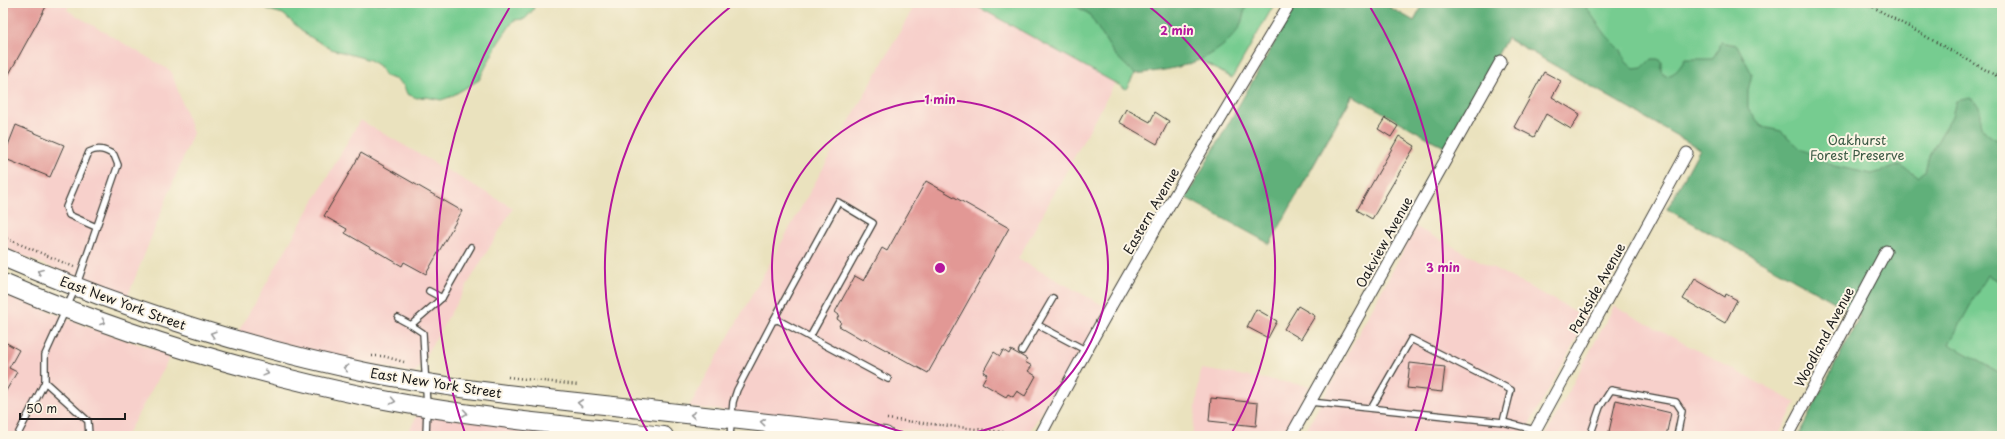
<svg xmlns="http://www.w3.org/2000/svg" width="2005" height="439" font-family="'Playpen Sans',sans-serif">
	<rect width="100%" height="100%" fill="#fcf5e5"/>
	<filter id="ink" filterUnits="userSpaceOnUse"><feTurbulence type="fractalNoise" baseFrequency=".025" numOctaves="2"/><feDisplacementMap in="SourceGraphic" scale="8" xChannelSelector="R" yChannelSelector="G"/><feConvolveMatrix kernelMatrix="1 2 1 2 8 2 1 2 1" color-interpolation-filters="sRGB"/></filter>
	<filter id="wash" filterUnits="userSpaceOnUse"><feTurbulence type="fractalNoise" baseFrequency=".012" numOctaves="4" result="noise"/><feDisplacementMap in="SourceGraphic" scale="16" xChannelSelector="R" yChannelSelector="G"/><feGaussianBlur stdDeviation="0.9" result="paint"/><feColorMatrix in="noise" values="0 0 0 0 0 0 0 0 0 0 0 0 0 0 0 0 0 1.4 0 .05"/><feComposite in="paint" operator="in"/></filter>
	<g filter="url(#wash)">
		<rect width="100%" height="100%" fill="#eae2be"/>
		<g fill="#f7d0cb">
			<path d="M3 3H70L67 10 171 71 193 133 127 298 3 248Z"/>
			<path d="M916 3H971L1115 83 1018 259 1108 308 1031 429 1024 436H962L689 407Z"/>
			<path d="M360 120 513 208 415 373 356 361 238 333Z"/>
			<path d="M1416 227 1588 318 1523 436H1303Z"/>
			<path d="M3 292 91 328 171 355 126 436H3Z"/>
			<path d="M1614 306 1796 403 1778 436H1545Z"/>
			<path d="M1201 369 1310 386 1282 436H1192Z"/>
			<path d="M418 414 587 436H406Z"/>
		</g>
		<g fill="#76cc90" stroke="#497456">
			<path d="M259 3H535L533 10 525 19 514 20 498 43 479 80 450 97 441 100 426 97 417 98 407 94 404 86 397 80 385 76 380 67 370 60 331 49 307 35 283 14 269 10Z"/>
			<path d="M971 3H1275L1232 78 1157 36 1126 89Z"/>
			<path d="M1297 3H1382L1414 21 1424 3H2002V436H1798L1860 316 1667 209 1700 149 1507 38 1446 148 1353 95 1301 188Z"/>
		</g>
		<g fill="#60b07a" stroke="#3e664b">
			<path d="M1071 3H1248C1243 11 1243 24 1237 31 1212 64 1172 70 1135 74L1114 54 1089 14Z"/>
			<path d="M1297 3H1329L1342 10 1346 3H1382L1414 21 1424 3H1583L1606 35 1621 50 1626 62 1634 69 1642 68 1651 59H1658L1662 62V72L1665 76C1676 75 1680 67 1685 59H1712L1718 50 1720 42 1737 45 1752 74 1748 91V108L1758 123 1767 128 1781 131 1801 149 1834 166 1872 174 1901 165 1918 177 1925 171 1929 156 1952 116 1956 101 1970 98C1987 108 1978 113 1982 126 1984 134 1996 139 2002 143V283L1987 275 1949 344 2002 374V436H1798L1860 316 1667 209 1700 149 1507 38 1446 148 1352 95 1270 244 1186 198Z"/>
		</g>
		<g id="blocks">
			<g fill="#e29895">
				<path d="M3 3H48L3 85Z"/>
				<path d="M1544 72 1561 81 1552 97 1580 114 1571 129 1546 114 1534 137 1514 127Z"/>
				<path d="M1126 109 1150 122 1155 112 1169 121 1157 144 1119 122Z"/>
				<path d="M1385 118 1398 126 1391 137 1378 129Z"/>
				<path d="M16 125 64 145 50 177 3 158Z"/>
				<path d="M1399 136 1415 146 1372 219 1357 210Z"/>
				<path d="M361 153 462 211 426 274 404 262 402 266 345 233 347 229 324 216Z"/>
				<path d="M926 181 1009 228 928 373 864 338 863 340 839 326 841 322 837 319 839 315 835 312 855 276 864 281 882 248 887 251Z"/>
				<path d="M1695 279 1725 297 1726 294 1737 300 1725 323 1683 299Z"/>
				<path d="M1298 306 1315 316 1301 339 1284 329Z"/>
				<path d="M1256 309 1277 321 1268 338 1247 327Z"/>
				<path d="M3 341 19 350 9 368 17 372 3 396Z"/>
				<path d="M1003 350 1009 354 1011 350 1027 359 1025 362 1032 366 1028 371 1036 376 1025 396 1017 391 1013 397 1008 394 1006 397 982 383 987 374 983 372 994 352 1000 356Z"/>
				<path d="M1410 363 1445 367 1442 392 1407 388Z"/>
				<path d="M1211 398 1258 403 1256 426 1209 421Z"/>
				<path d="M1616 400 1671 413 1666 436H1608Z"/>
			</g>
		</g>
	</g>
	<g filter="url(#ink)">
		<use href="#blocks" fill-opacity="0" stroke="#3b3a34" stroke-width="1"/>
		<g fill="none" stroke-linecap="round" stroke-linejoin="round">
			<g stroke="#3b3a34" stroke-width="8">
				<g id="service">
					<path d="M429 291 442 298"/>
					<path d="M398 318 411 325"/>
					<path d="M773 321 838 202 873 223 810 337"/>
					<path d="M1038 325 1087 351"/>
					<path d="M1022 351 1053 298"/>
					<path d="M45 382 88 421 89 436"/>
					<path d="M1310 402 1503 422 1535 430"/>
					<path d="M1372 407 1411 339 1511 390 1503 422"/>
					<path d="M17 436 45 382V355L76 287 118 165 114 155C105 150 99 147 89 152L66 207 69 215 96 227"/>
					<path d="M426 436 427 407 423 333 411 325 442 298 471 247"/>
					<path d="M730 436 733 402 737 390 773 321 778 320 888 379"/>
					<path d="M1590 436 1600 407 1611 390 1676 402 1682 411 1677 436"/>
				</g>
			</g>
			<g stroke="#3b3a34" stroke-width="13">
				<g id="minor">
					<path d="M1040 436C1117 289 1204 146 1290 3"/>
					<path d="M1291 436 1501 61"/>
					<path d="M1532 436 1687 153"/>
					<path d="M1787 436 1886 251"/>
				</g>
			</g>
			<g stroke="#3b3a34" stroke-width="20">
				<g id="primary">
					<path d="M3 257C120 307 241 346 366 372 451 389 537 398 623 407 710 417 798 426 885 436"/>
					<path d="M3 283C124 335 250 373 379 399 473 417 568 426 664 436"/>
				</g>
			</g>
			<g stroke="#3b3a34" stroke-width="2.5" stroke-dasharray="1 3" stroke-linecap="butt">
				<path d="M1866 3 2002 79"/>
				<path d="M3 237 74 267"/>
				<path d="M372 356H383L404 362"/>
				<path d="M508 377 578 385"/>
				<path d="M887 419 1030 435"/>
			</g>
			<use href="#service" stroke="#fff" stroke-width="5.5"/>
			<use href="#minor" stroke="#fff" stroke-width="11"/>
			<use href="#primary" stroke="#fff" stroke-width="18"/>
		</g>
		<defs><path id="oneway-chevron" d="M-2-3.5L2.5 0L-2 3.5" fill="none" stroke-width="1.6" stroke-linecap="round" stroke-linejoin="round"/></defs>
		<g stroke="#999">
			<use href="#oneway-chevron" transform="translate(40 272) rotate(-158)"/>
			<use href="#oneway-chevron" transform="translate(103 322) rotate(20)"/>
			<use href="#oneway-chevron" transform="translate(213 334) rotate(-163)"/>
			<use href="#oneway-chevron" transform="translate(346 368) rotate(-167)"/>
			<use href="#oneway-chevron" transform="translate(266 373) rotate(15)"/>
			<use href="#oneway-chevron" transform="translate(393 401) rotate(10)"/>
			<use href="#oneway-chevron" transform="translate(580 403) rotate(-174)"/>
			<use href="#oneway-chevron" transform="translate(465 413) rotate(8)"/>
			<use href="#oneway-chevron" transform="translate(693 415) rotate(-174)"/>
			<use href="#oneway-chevron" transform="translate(763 422) rotate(-174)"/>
		</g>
	</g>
	<g fill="none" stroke="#b5179e" stroke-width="2">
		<path d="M939 436A168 168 0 1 1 941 436"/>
		<path d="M650 436A335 335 0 0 1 734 4M1146 4A335 335 0 0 1 1230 436"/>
		<path d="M466 436A503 503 0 0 1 511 5M1369 5A503 503 0 0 1 1414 436"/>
	</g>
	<g text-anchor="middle" stroke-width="4" stroke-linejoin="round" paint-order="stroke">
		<g font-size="13" fill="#3c5a45" stroke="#fcf5e5">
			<text x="1857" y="145">Oakhurst<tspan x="1857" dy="15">Forest Preserve</tspan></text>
		</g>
		<g font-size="13" fill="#1c1c1c" stroke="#fcf5e5">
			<text transform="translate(1151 211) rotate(-60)" y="5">Eastern Avenue</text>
			<text transform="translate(1384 242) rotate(-61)" y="5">Oakview Avenue</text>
			<text transform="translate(1597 288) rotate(-61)" y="5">Parkside Avenue</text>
			<text transform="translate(123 303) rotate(20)" y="5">East New York Street</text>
			<text transform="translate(1824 337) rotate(-62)" y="5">Woodland Avenue</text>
			<text transform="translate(436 383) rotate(9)" y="5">East New York Street</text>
		</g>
	</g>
	<circle cx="940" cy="268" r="6" fill="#b5179e" stroke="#fcf5e5" stroke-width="2"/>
	<g font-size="12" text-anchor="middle" font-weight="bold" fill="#b5179e" stroke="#fcf5e5" stroke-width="4" stroke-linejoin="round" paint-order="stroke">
		<text x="1177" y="35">2 min</text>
		<text x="940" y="104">1 min</text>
		<text x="1443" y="272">3 min</text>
	</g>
	<rect width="2005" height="439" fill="none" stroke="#fcf5e5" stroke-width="16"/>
	<path d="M20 413v6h105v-6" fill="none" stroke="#1c1c1c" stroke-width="2"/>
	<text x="26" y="413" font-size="12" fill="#1c1c1c" stroke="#fcf5e5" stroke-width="3" paint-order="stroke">50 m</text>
</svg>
